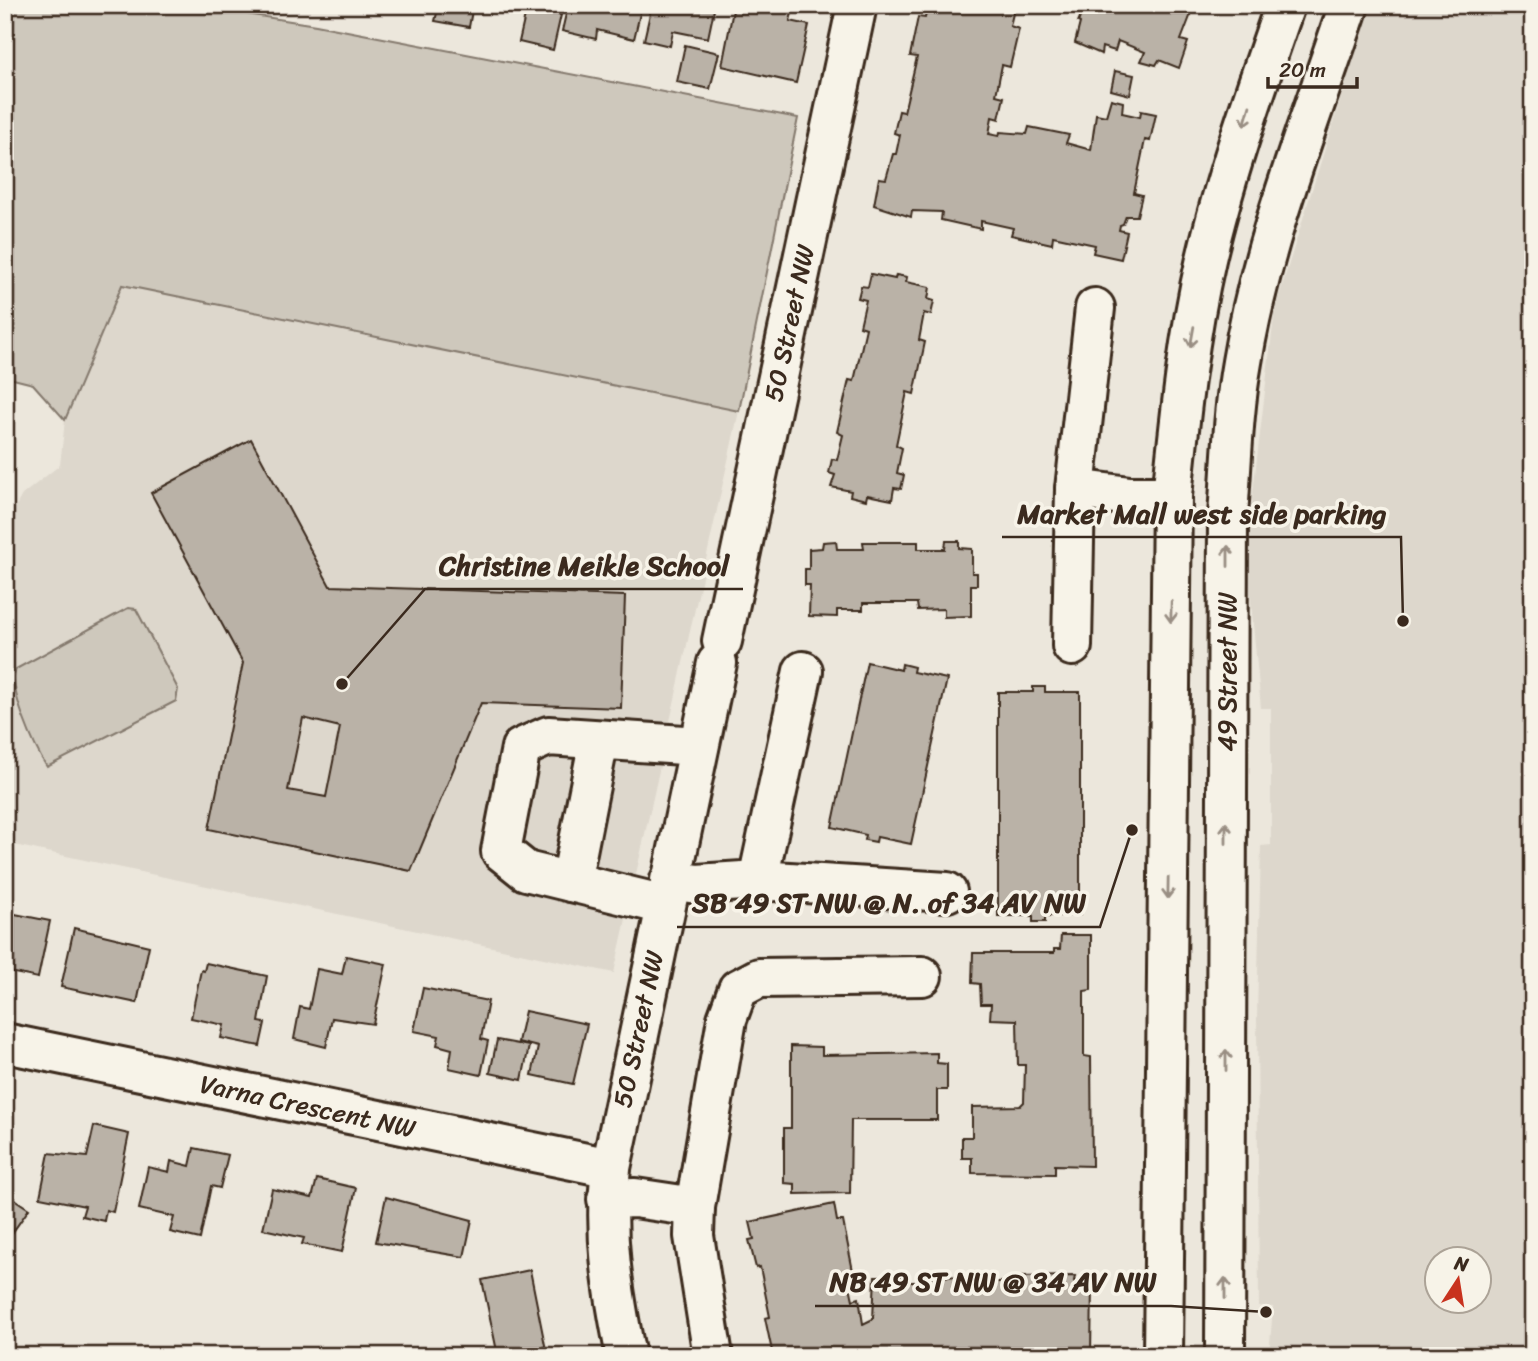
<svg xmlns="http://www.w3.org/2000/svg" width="1538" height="1361" font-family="Sriracha,sans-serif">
	<rect width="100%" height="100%" fill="#ece7dc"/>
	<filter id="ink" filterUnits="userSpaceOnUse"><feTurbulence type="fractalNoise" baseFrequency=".0143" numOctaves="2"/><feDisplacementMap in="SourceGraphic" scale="14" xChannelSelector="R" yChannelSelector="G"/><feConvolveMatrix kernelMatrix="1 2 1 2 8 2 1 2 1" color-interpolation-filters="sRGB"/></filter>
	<g filter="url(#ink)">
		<g fill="#ddd7cc" fill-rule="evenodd">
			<path d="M1370 5H1533V1356H1269L1273 1307 1259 1306 1257 1017 1261 846 1271 845V708H1261L1246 550 1275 308ZM1436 1260H1478V1302H1436Z"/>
			<path d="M122 285 739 411 614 973 5 843V526L22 495 60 465 65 420Z"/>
		</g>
		<g fill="#cec8bc" stroke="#84796d" stroke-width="2">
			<path d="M5 5H190L316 25 798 118 739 411 122 285 65 420 33 384 5 377Z"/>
			<path d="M128 608 136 609 178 689 176 701 47 767C35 749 7 687 16 669Z"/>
		</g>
		<g fill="#bab2a7" stroke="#3b2a1e" stroke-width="2" fill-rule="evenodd">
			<path d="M439 5H473L469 27 435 21Z"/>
			<path d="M568 5H642L634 39 597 30 596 39 562 31Z"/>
			<path d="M652 5H715L708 38 673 31 670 46 644 40Z"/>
			<path d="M734 5H794L790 21 809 25 796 83 722 66Z"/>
			<path d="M928 5H1015L1010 26 1019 29 1010 67 1002 65 996 95 1004 97 999 119 992 117 989 134 999 136 1000 132 1027 134 1029 127 1069 135 1066 143 1091 150 1096 114 1106 116 1111 99 1123 102 1122 113 1140 117 1141 111 1156 114 1150 141 1145 140 1134 193 1142 195 1137 216H1126L1123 224 1120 225 1119 230 1127 232 1121 259 1093 253 1095 245 1053 236 1052 244 1011 235 1013 228 981 221V229L941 220 942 212 912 211 911 217 874 205 879 178 886 179 893 154H896L900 135 894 133 899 111 904 112 917 57 910 56 918 17 925 18Z"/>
			<path d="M1090 5H1186L1183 12 1191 14 1181 40 1188 42 1179 68 1159 60 1156 65 1141 61 1145 52 1118 41 1115 51 1102 47 1101 54 1075 43 1080 23 1078 22 1084 8 1089 10Z"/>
			<path d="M527 7 561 15 553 50 519 42Z"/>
			<path d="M685 45 719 53 710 89 677 82Z"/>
			<path d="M1115 71 1134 75 1130 95 1111 90Z"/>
			<path d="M871 274 895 279 896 275 907 277 906 282 930 287 928 299 934 301 931 315 924 313 919 340 925 342 914 394 907 392 896 445 902 448 897 473 904 475 901 489 894 488 892 500 867 495 866 500 850 496 851 491 831 487 835 475 829 473 832 459 837 460 843 435 837 432 849 380 854 381 866 328 860 326 866 300 858 298 861 286 868 287Z"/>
			<path d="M251 439 330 586 625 596 621 708 481 703 411 871 209 829 243 663 151 493ZM303 718 340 727 326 797 288 790Z"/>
			<path d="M836 541 837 549H864L863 542H918V549H945L946 541H959V548L972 549V573H977V585H971V616L944 617V609L918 610 917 603H863V610H837V617L809 616 810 585H805V569H809V549L822 548 823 542Z"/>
			<path d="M867 662 901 670 902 664 914 667 913 672 947 679 911 844 877 837 876 842 865 840 866 835 832 827Z"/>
			<path d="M1033 687H1045V692H1080V915L1045 916V922H1033V916H998V692H1033Z"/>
			<path d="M5 912 50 921 38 978 5 971Z"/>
			<path d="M74 928 149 946 137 1003 61 987Z"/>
			<path d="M1061 935H1091V990L1084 991V1056L1091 1057 1092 1166 1055 1165V1174L972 1173V1158H962V1137H972V1107L1020 1106 1024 1102 1025 1065H1018L1017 1020 990 1019 991 1004H981L980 984 972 983 973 953H1054V949H1060Z"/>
			<path d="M346 956 386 964 373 1024 332 1018 326 1047 294 1039 300 1007 309 1009 317 969 342 974Z"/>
			<path d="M206 963 267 976 259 1022 265 1023 260 1046 221 1038 224 1025 191 1018 201 970 204 971Z"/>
			<path d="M423 988 488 1001 481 1039 488 1041 481 1075 449 1068 452 1049 437 1045 439 1036 414 1031Z"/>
			<path d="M525 1011 587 1024 573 1084 532 1075 538 1047 518 1042Z"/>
			<path d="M497 1040 529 1046 522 1080 490 1073Z"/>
			<path d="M791 1046 822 1047V1055L937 1053V1063L947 1064V1090H937V1120H851L850 1193 795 1194V1184L784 1183V1128H791Z"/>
			<path d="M94 1126 129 1134 113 1212 106 1210 104 1221 82 1216 85 1206 40 1197 49 1153 87 1157Z"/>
			<path d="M194 1148 228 1155 220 1188 211 1186 200 1239 170 1232 174 1217 139 1209 148 1167 169 1172 171 1161 190 1166Z"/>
			<path d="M317 1179 356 1188 342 1252 302 1244 304 1238 263 1229 272 1189 312 1198Z"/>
			<path d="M5 1193 29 1209 5 1243Z"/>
			<path d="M386 1197 472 1220 464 1257 376 1242Z"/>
			<path d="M834 1204 837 1221H843L854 1276 848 1277 853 1300 859 1298 863 1324 873 1319 875 1276H904V1282H926V1276L983 1277V1282H1016L1017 1277 1075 1276 1074 1281 1092 1282 1091 1356H874V1352L864 1356H773L765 1318 770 1317 760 1267 756 1268 749 1240 754 1239 750 1222Z"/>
			<path d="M530 1270 546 1350 521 1356H498L482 1280Z"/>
		</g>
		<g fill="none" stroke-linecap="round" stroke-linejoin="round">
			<g stroke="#3b2a1e" stroke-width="44">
				<g id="minor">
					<path d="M1075 489 1130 496H1172"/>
					<path d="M722 641 857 5"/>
					<path d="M1072 646 1075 489 1095 308"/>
					<path d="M670 880 697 884 758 880 803 671"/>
					<path d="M758 880 947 892"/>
					<path d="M571 882 599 740"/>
					<path d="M665 905 526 871 501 851 521 748 548 736 699 746"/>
					<path d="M5 1043 611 1168"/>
					<path d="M607 1199 635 1198 695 1207"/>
					<path d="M626 1356C613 1292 603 1233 611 1168L717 663"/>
					<path d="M713 1356 694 1236 695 1207 727 1019 738 989 759 978 922 976"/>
					<path d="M1163 1356 1172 496C1180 417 1188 337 1206 259 1226 173 1256 89 1285 5"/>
					<path d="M1225 1356 1228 515C1232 464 1233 412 1242 362 1262 240 1310 122 1349 5"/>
				</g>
			</g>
			<use href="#minor" stroke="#f7f3e8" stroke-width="38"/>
		</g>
		<defs><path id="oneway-shaft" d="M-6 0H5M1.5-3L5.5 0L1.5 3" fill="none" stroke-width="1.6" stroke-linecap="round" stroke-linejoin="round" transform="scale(1.75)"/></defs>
		<g stroke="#998e83">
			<use href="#oneway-shaft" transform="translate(1247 116) rotate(106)"/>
			<use href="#oneway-shaft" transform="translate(1192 337) rotate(100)"/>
			<use href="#oneway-shaft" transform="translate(1228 556) rotate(-90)"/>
			<use href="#oneway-shaft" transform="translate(1171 612) rotate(91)"/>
			<use href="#oneway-shaft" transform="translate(1226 833) rotate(-90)"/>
			<use href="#oneway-shaft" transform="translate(1168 888) rotate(91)"/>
			<use href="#oneway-shaft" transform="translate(1226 1060) rotate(-90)"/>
			<use href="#oneway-shaft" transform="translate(1225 1288) rotate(-90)"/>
		</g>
	</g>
	<g text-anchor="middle" stroke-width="7" stroke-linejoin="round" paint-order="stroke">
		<g font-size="26" fill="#3b2a1e" stroke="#f7f3e8">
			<text transform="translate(789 323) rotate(-78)" y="9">50 Street NW</text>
			<text transform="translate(1227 672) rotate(-90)" y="9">49 Street NW</text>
			<text transform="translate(638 1029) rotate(-78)" y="9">50 Street NW</text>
			<text transform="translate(308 1106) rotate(12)" y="9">Varna Crescent NW</text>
		</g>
	</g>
	<path fill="none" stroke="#3b2a1e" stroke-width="2.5" d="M1403 621L1401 537H1002M342 684L425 589H743M1132 830L1100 927H677M1266 1312L1171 1306H815"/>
	<g fill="#3b2a1e" stroke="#f7f3e8" stroke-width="2.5">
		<circle cx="1403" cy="621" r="7"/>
		<circle cx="342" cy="684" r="7"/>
		<circle cx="1132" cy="830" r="7"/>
		<circle cx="1266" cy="1312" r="7"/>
	</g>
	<g font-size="28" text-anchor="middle" font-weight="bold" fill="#3b2a1e" stroke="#f7f3e8" stroke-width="7" stroke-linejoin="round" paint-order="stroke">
		<text x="1202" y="523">Market Mall west side parking</text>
		<text x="584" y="575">Christine Meikle School</text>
		<text x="889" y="912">SB 49 ST NW @ N. of 34 AV NW</text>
		<text x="993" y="1291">NB 49 ST NW @ 34 AV NW</text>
	</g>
	<rect width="1538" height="1361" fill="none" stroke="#f7f3e8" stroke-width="28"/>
	<rect x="14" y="14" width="1510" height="1333" fill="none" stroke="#3b2a1e" stroke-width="2.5" filter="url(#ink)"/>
	<g transform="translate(1458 1280) rotate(12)"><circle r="33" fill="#f7f3e8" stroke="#aca397" stroke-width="2"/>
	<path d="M0-5L12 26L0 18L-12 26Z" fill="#c8321e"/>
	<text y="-10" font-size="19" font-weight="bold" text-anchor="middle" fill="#3b2a1e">N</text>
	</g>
	<path d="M1268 77v10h89v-10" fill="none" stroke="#3b2a1e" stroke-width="3.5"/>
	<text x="1279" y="77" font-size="21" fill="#3b2a1e" stroke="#f7f3e8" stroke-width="5" paint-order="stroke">20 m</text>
</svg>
